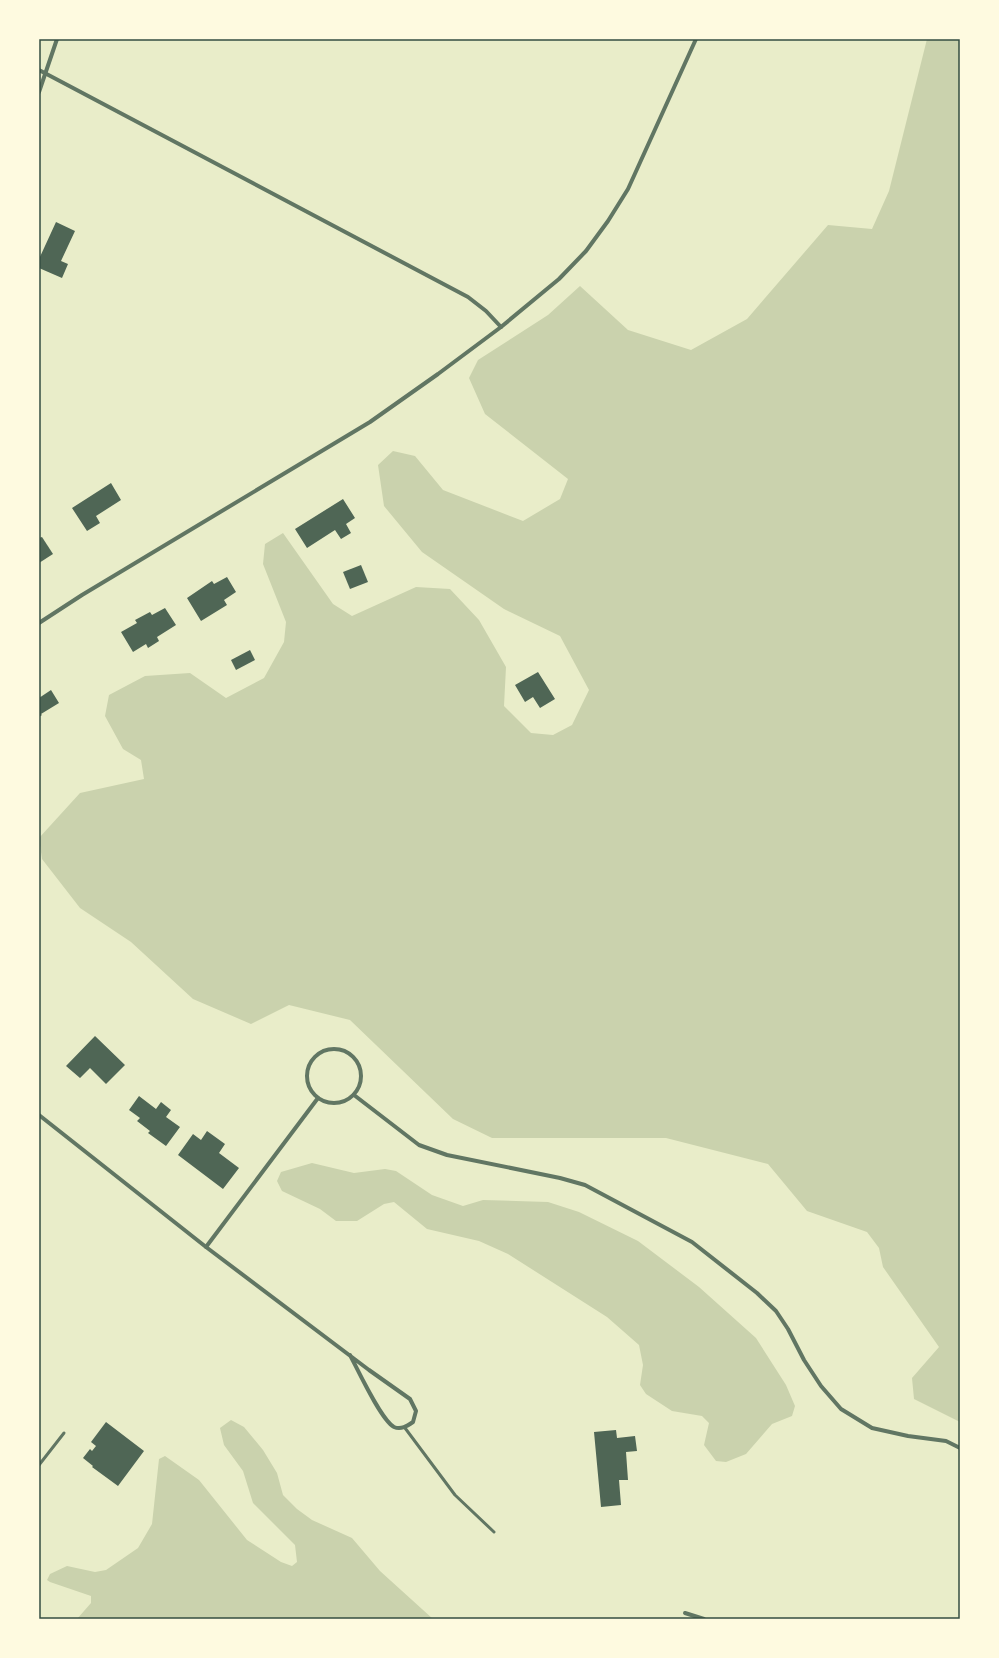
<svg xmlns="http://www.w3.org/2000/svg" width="999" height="1658" font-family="Inter,sans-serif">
	<rect width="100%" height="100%" fill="#e9edc9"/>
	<g fill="#cad2ad">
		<path d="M927 39H960V1422L914 1399 912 1378 939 1347 883 1267 879 1248 867 1232 807 1211 768 1164 666 1138H492L453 1119 350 1020 289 1005 251 1024 193 999 131 942 80 908 42 859 39 838 80 793 144 779 141 760 123 749 105 716 109 695 145 676 190 673 226 698 264 678 284 642 286 622 263 564 265 544 283 533 333 604 352 616 416 587 450 589 479 620 506 667 504 706 531 733 553 735 572 725 589 690 560 636 504 609 422 552 384 506 378 465 393 451 415 456 443 490 523 521 560 499 568 479 485 414 469 378 478 360 548 315 580 286 628 330 691 350 747 319 828 225 872 229 889 191Z"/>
		<path d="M312 1163 354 1173 385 1169 396 1171 432 1195 463 1206 483 1200 548 1202 579 1212 638 1241 699 1287 756 1338 786 1385 795 1406 792 1416 772 1424 746 1454 726 1462 716 1461 704 1445 709 1423 702 1416 672 1411 646 1394 640 1385 643 1365 639 1345 607 1317 508 1254 479 1241 427 1229 394 1202 384 1204 357 1221H336L320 1209 282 1191 277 1181 281 1172Z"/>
		<path d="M231 1420 244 1427 263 1450 277 1473 283 1495 297 1509 312 1520 352 1538 380 1571 433 1619H77L91 1603V1596L50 1582 47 1580 50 1574 67 1566 95 1572 106 1570 138 1548 152 1524 159 1459 165 1456 199 1480 247 1540 281 1562 292 1566 297 1562 295 1545 253 1503 243 1471 224 1445 220 1428Z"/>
	</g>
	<g fill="#4f6655">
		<path d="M56 222 75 231 61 261 68 264 62 278 39 268V259Z"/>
		<path d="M111 483 121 500 96 516 100 523 87 531 72 508Z"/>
		<path d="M343 499 355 518 346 524 351 533 341 539 335 530 307 548 295 529Z"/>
		<path d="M42 537 53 554 39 563V538Z"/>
		<path d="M361 565 368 582 350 589 343 572Z"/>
		<path d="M227 577 236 592 224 600 227 605 201 621 187 598 212 581 214 584Z"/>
		<path d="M165 608 176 625 157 637 159 641 148 648 146 644 133 652 121 632 137 623 135 620 150 612 152 615Z"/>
		<path d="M250 650 255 660 236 670 231 660Z"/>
		<path d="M538 672 555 699 540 708 533 697 525 702 515 685Z"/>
		<path d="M51 690 59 703 41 714 42 715 39 717V698Z"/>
		<path d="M95 1036 125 1065 106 1084 90 1068 80 1078 66 1066Z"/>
		<path d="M139 1096 156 1109 161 1102 171 1110 166 1117 180 1127 166 1146 148 1133 150 1131 137 1121 140 1118 129 1110Z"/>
		<path d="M207 1131 225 1144 219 1153 239 1168 223 1189 178 1155 193 1134 201 1140Z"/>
		<path d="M106 1422 144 1451 118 1486 92 1467 93 1466 83 1458 90 1449 92 1451 96 1446 91 1442Z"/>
		<path d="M616 1430 617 1438 635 1436 637 1451 626 1452 628 1480H619L621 1505 601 1507 594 1432Z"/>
	</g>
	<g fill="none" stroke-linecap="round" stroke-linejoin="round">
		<g stroke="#617663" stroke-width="3">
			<path d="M405 1428 455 1495 494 1532"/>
			<path d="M39 1465 64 1433"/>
		</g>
		<g stroke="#617663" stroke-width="4">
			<path d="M39 70 468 297 486 311 501 327"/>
			<path d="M39 92 57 39"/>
			<path d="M39 623 82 595 370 422 438 374 501 327 559 279 586 251 608 221 628 189 696 39"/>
			<circle cx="334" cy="1076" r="27"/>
			<path d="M354 1095 419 1145 447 1155 560 1178 585 1185 692 1242 757 1293 776 1311 788 1329 804 1360 821 1386 841 1409 872 1428 908 1436 946 1441 960 1448"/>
			<path d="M39 1115 206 1247 369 1370 410 1399 416 1411 413 1422C407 1426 401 1430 394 1427 381 1420 358 1370 350 1355"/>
			<path d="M206 1247 318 1098"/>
			<path d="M685 1613 704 1619"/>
		</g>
	</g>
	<rect width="999" height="1658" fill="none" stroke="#fefae0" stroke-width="80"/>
	<rect x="40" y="40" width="919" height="1578" fill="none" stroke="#344e41" stroke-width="1.5"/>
</svg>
